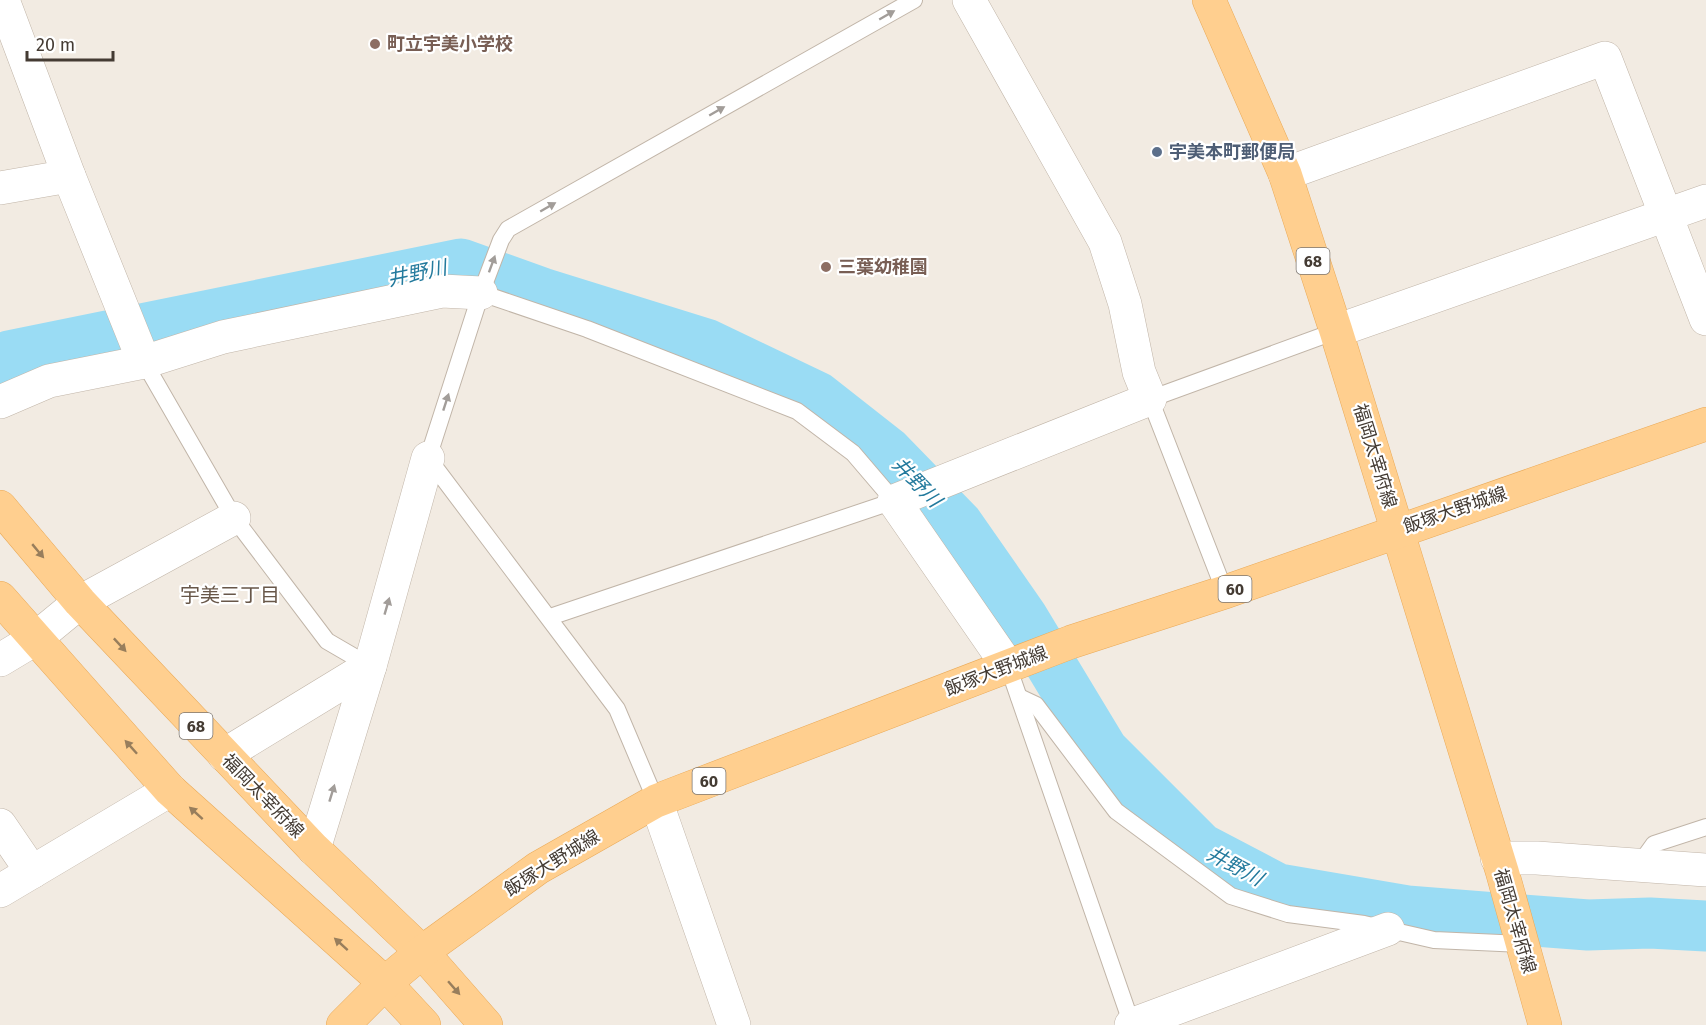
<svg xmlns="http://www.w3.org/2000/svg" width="1706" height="1025" font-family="'Fira Sans','Noto Sans JP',sans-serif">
	<defs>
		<pattern id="water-waves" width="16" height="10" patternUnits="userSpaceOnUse" patternTransform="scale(1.5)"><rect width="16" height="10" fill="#9adcf4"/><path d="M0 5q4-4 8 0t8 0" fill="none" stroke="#7fb4c6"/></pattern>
	</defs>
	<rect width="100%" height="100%" fill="#f2ebe2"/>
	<path fill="url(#water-waves)" d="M146 306 173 340 0 386V348Z"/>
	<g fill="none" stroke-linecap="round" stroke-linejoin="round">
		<path stroke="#9adcf4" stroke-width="51" d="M0 361 9 356 461 264 542 293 706 344 817 397 887 452 958 525 1022 617 1103 751 1200 848 1278 889 1407 911 1588 925 1650 923 1706 926"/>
		<g stroke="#c1b5a8" stroke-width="18">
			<g id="lane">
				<path d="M481 293 587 329 797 411 853 453 894 501 550 617"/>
				<path d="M144 362 234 518 327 641 370 666"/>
				<path d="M1225 592 1150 399 1336 331"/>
				<path d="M1008 666 1132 1025"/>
				<path d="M1019 697 1036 705 1116 811 1231 896 1288 914 1364 924 1434 940 1522 944"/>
				<path d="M656 801 617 709 428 458 481 293 501 240 508 229 914 0"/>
				<path d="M1639 865 1654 844 1706 827"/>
			</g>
		</g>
		<g stroke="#c1b5a8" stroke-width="34">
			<g id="street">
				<path d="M3 0 69 176 144 362"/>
				<path d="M969 0 1105 242 1125 304 1139 372 1150 399 894 501 1008 666"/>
				<path d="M1285 174 1605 58 1706 319"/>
				<path d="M0 188 69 176"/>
				<path d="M1336 331 1706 201"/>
				<path d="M0 402 49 381 144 362 223 337 442 291 481 293"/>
				<path d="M0 660 35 639 80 602 234 518"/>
				<path d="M224 755 370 666"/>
				<path d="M656 801 734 1025"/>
				<path d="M0 825 32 872"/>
				<path d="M314 849 370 666 428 458"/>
				<path d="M1497 858H1537L1706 870"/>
				<path d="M0 891 170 790"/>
				<path d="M1131 1025 1388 929"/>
			</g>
		</g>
		<g stroke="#eaaa58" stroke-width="34">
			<g id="primary">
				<path d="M1209 0 1285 174 1336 331 1502 871 1545 1025"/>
				<path d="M0 507 80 602 314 849 422 952 486 1025"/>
				<path d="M0 598 170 790 385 983 424 1025"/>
				<path d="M343 1025 385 983 422 952 538 868 656 801 1071 642 1225 592 1706 424"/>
			</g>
		</g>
		<use href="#lane" stroke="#fff" stroke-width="16"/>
		<use href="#street" stroke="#fff" stroke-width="33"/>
		<use href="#primary" stroke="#ffcf8f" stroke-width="33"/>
	</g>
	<defs><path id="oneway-solid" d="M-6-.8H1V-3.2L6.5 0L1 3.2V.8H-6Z" transform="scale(1.5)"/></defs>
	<g fill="#a29d99">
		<use href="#oneway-solid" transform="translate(887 15) rotate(-30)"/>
		<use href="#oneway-solid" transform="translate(717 111) rotate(-30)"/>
		<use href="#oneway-solid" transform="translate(548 207) rotate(-30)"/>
		<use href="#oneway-solid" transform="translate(492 264) rotate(-70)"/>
		<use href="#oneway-solid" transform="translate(446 402) rotate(-72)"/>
		<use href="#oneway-solid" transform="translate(387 606) rotate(-74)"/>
		<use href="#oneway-solid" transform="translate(332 793) rotate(-73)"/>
	</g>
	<g fill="#987e5c">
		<use href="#oneway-solid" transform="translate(38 551) rotate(50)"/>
		<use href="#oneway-solid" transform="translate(120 645) rotate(47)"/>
		<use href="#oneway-solid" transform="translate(131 747) rotate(-132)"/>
		<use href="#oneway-solid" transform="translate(196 813) rotate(-138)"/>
		<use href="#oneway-solid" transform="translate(341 944) rotate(-138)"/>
		<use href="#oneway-solid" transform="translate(454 988) rotate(49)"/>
	</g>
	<g fill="#8d6e63" stroke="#fff" stroke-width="2">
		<circle cx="375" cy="44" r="6"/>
		<circle cx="826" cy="267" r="6"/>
	</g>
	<circle fill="#5c6f8a" stroke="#fff" stroke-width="2" cx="1157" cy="152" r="6"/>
	<g text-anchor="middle" stroke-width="4.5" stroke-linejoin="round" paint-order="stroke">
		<g fill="#fff" stroke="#7c7670" stroke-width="1.5">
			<rect x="1296.5" y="248" width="33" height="26" rx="4.5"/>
			<rect x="1218.5" y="576" width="33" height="26" rx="4.5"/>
			<rect x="179.5" y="713" width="33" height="26" rx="4.5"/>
			<rect x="692.5" y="768" width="33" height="26" rx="4.5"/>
		</g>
		<g font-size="16" font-weight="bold" fill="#443b33">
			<text x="1313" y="267">68</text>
			<text x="1235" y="595">60</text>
			<text x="196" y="732">68</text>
			<text x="709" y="787">60</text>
		</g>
		<g font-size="18" font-weight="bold" fill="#785e54" stroke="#fff" text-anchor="start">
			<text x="387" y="50">町立宇美小学校</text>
			<text x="838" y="273">三葉幼稚園</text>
		</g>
		<g font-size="18" font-weight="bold" fill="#4e5e75" stroke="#fff" text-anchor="start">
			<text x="1169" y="158">宇美本町郵便局</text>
		</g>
		<g font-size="18" fill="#443b33" stroke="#fff">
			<text transform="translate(1375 456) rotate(73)" y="6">福岡太宰府線</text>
			<text transform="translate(1455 510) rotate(-19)" y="6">飯塚大野城線</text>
			<text transform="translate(996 671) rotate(-21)" y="6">飯塚大野城線</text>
			<text transform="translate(263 796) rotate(46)" y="6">福岡太宰府線</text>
			<text transform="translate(552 863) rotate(-32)" y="6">飯塚大野城線</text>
			<text transform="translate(1515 921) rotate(74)" y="6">福岡太宰府線</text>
		</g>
		<g font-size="20" font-style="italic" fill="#237a9d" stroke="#fff">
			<text transform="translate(417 273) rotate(-12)" y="7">井野川</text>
			<text transform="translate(917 482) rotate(46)" y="7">井野川</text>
			<text transform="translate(1235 866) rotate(28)" y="7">井野川</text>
		</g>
		<g font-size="20" fill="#685749" stroke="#fff">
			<text x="230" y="602">宇美三丁目</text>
		</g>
	</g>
	<path d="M27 51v9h86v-9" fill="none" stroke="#443b33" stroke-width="3"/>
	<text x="36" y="51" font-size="18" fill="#443b33" stroke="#ffffff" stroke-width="4.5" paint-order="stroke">20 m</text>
</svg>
